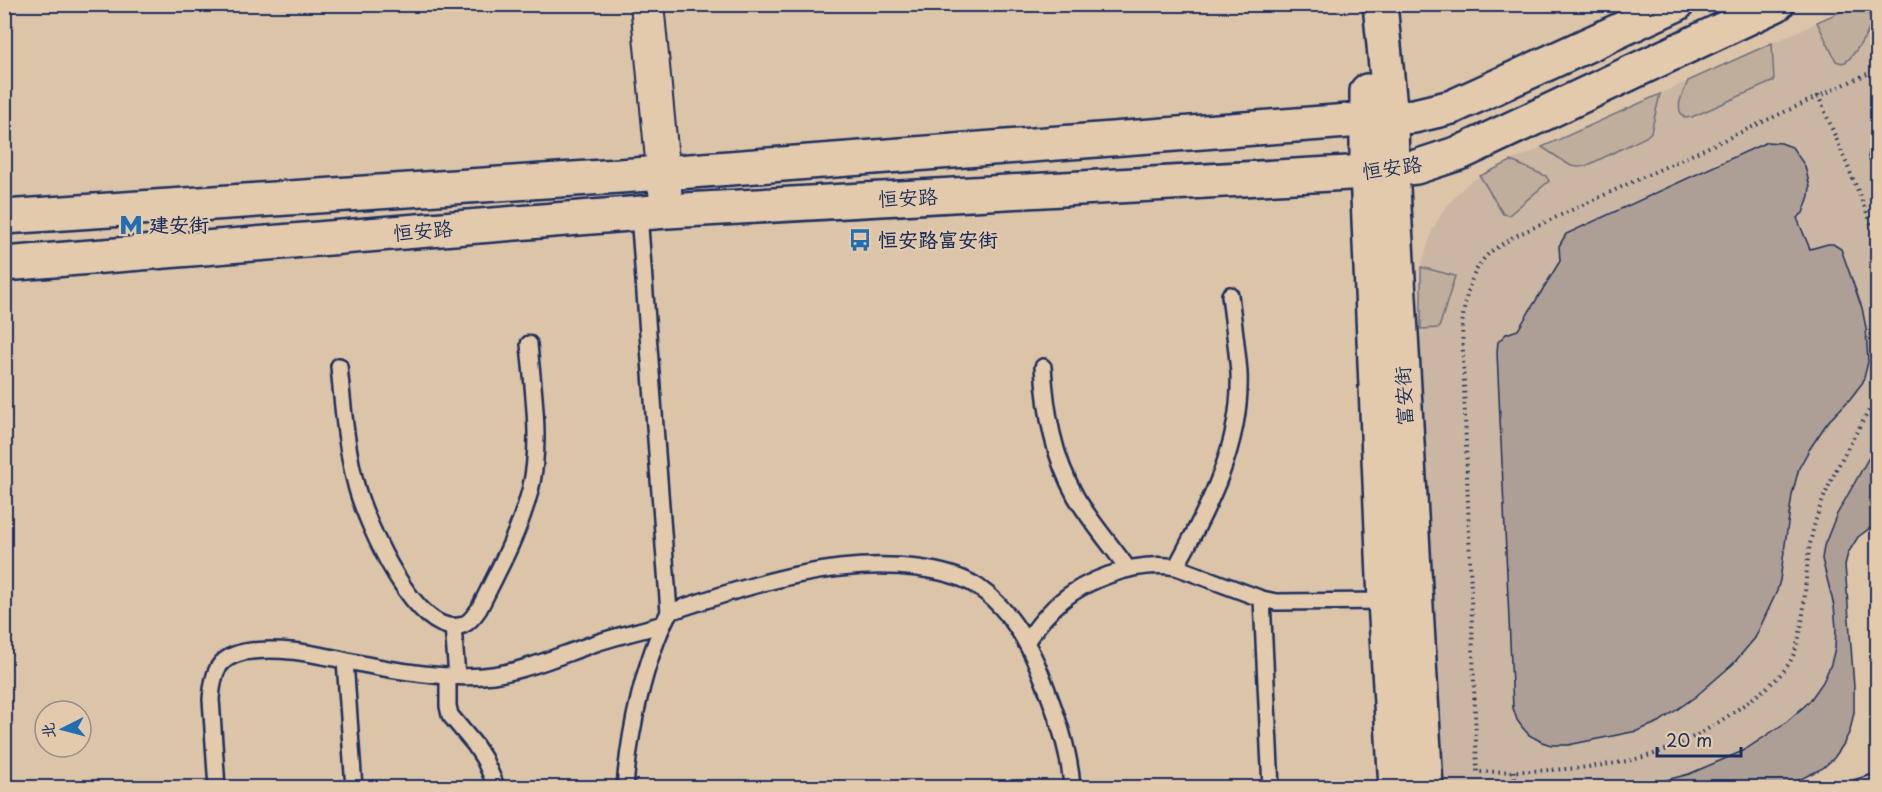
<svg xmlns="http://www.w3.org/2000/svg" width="1882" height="792" font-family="'Playpen Sans','LXGW WenKai TC',sans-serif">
	<rect width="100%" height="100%" fill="#dcc4a9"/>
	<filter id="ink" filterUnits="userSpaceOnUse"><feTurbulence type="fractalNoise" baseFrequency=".0167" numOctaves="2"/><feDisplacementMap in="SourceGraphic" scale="12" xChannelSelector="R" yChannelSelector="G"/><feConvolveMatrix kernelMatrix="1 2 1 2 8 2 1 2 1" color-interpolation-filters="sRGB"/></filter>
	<g filter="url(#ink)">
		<path fill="#cab6a2" d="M1856 5H1877L1878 522 1858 537 1848 553 1845 565 1854 687V712L1850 731 1843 745 1834 758 1823 768 1783 787 1436 788 1424 577 1420 293 1421 267 1432 231 1443 211 1457 194 1468 183 1496 168Z"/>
		<g fill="#c0ae9d" stroke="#6e6e7e" stroke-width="1.5">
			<path d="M1863 5C1866 10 1871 16 1871 22 1872 28 1851 60 1845 62 1841 64 1840 62 1836 61L1817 22 1856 5Z"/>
			<path d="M1772 43 1774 81 1692 117 1685 118C1673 108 1683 94 1688 81Z"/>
			<path d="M1660 94 1651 132 1646 137 1586 166 1579 167 1571 166 1542 147Z"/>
			<path d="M1511 161 1546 176 1549 181 1509 215 1503 214 1480 176Z"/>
			<path d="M1421 267 1455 276 1439 328 1421 329Z"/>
		</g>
		<g fill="#ad9f96" stroke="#1b2f5e" stroke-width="1.5">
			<path d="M1878 135V178L1868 157 1870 148Z"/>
			<path d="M1767 142 1781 143 1792 147 1805 166 1810 187 1809 196 1803 213 1797 218 1810 249 1828 244H1833L1841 249 1862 308 1866 328 1868 362 1863 382 1850 399 1827 423 1809 450 1799 468 1792 495 1780 580 1777 591 1755 638 1733 664 1695 697 1659 722 1637 731 1568 745H1551L1542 742 1529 735 1522 727 1517 720 1513 708 1497 352 1498 342 1506 334 1518 330 1560 261 1559 246 1566 234Z"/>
			<path d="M1878 441V522L1858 537 1848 553 1845 565 1854 687V712L1850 731 1843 745 1834 758 1823 768 1783 788H1636L1689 774 1743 751 1785 723 1809 702 1823 682 1831 664 1835 648 1836 628 1834 606 1822 559 1824 546 1836 516Z"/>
		</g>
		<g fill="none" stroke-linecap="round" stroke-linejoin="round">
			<g stroke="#1b2f5e" stroke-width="20">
				<g id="service">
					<path d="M339 366C343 407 346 449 357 489 366 521 417 642 463 625 470 622 475 615 479 609 498 571 519 533 530 491 542 444 533 392 529 344"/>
					<path d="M1043 367C1046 413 1053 456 1076 497 1091 522 1111 545 1128 569"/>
					<path d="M1176 567C1209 507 1242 443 1239 373 1237 347 1233 321 1230 295"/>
					<path d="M1262 599 1271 788"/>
					<path d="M669 612C749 586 832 557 918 568 938 571 960 575 978 587 1010 609 1031 647 1044 682 1057 716 1070 752 1072 788"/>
					<path d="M453 626 457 676"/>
					<path d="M1026 642C1033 632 1040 622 1049 613 1077 581 1135 560 1176 567L1262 599 1276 602 1385 601"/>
					<path d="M345 661 354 788"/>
					<path d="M448 676V706L450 715 475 745 484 759 497 788"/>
					<path d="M217 788 211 699C213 674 216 658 244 652 279 646 314 654 348 661 380 668 414 674 447 676 462 677 478 677 493 675 527 670 561 655 593 644 616 636 640 631 663 624"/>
					<path d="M625 788C629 732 644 662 669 612L639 214"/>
					<path d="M1858 788 1878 782"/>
				</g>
			</g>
			<g stroke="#1b2f5e" stroke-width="36">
				<path id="minor" d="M647 4 667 211"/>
			</g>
			<g stroke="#1b2f5e" stroke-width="38">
				<g id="tertiary">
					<path d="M1380 4 1391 118 1392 170 1426 788"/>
					<path d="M1367 91V172L1385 601 1396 788"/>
				</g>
			</g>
			<g stroke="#1b2f5e" stroke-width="38">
				<g id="secondary">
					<path d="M4 217 664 173 1414 116 1452 107 1677 4"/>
					<path d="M4 264 667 211 1367 172 1416 167 1462 152 1777 4"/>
				</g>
			</g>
			<g stroke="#1b2f5e" stroke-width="4" stroke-dasharray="1.5 4.5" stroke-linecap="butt">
				<path d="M1878 69 1513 237C1506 242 1499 246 1493 250 1470 268 1465 299 1462 325L1477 772C1534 771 1599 771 1654 754 1687 743 1718 724 1745 704 1763 691 1784 676 1793 656 1808 619 1803 577 1811 539 1821 489 1853 439 1878 395"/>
				<path d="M1818 95 1878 239"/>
				<path d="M1514 771 1516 788"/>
			</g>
			<use href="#service" stroke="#e4caac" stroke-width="15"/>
			<use href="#minor" stroke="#e4caac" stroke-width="32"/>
			<use href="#tertiary" stroke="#e4caac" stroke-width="33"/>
			<use href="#secondary" stroke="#e4caac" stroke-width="33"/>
		</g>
	</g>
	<defs>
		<g id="metro-bare" transform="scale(1.8)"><path d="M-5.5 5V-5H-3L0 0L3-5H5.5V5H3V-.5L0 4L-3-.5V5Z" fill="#1f6fb2" stroke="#e4caac" stroke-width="2.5" paint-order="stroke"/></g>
		<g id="bus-bare" transform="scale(1.8)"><path d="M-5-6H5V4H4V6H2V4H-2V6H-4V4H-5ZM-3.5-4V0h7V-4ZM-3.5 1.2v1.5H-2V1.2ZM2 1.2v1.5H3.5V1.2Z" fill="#1f6fb2" stroke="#e4caac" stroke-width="2.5" paint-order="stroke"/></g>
	</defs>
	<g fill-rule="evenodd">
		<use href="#metro-bare" x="131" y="225"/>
		<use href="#bus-bare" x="860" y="240"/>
	</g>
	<g text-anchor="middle" stroke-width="4.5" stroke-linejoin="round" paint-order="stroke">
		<g font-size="20" fill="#1b2f5e" stroke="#e4caac">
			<text transform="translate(1392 168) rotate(-8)" y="7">恒安路</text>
			<text transform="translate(908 198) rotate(-3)" y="7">恒安路</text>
			<text transform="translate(423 231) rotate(-5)" y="7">恒安路</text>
			<text transform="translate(1404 396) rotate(-93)" y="7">富安街</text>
		</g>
		<g font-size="20" font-weight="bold" fill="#1b2f5e" stroke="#e4caac" text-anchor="start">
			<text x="149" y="232">建安街</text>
			<text x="878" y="247">恒安路富安街</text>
		</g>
	</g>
	<rect width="1882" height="792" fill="none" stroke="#e4caac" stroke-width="24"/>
	<rect x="12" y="12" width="1858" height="768" fill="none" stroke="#1b2f5e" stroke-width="2" filter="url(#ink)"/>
	<g transform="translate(63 729) rotate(264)"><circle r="28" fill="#e4caac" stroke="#948c8d" stroke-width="1.5"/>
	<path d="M0-4.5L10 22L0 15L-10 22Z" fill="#1f6fb2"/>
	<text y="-9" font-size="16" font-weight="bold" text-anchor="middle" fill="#1b2f5e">北</text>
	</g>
	<path d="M1657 747v9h84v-9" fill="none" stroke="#1b2f5e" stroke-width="3"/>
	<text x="1666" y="747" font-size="18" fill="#1b2f5e" stroke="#e4caac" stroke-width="4.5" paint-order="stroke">20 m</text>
</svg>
